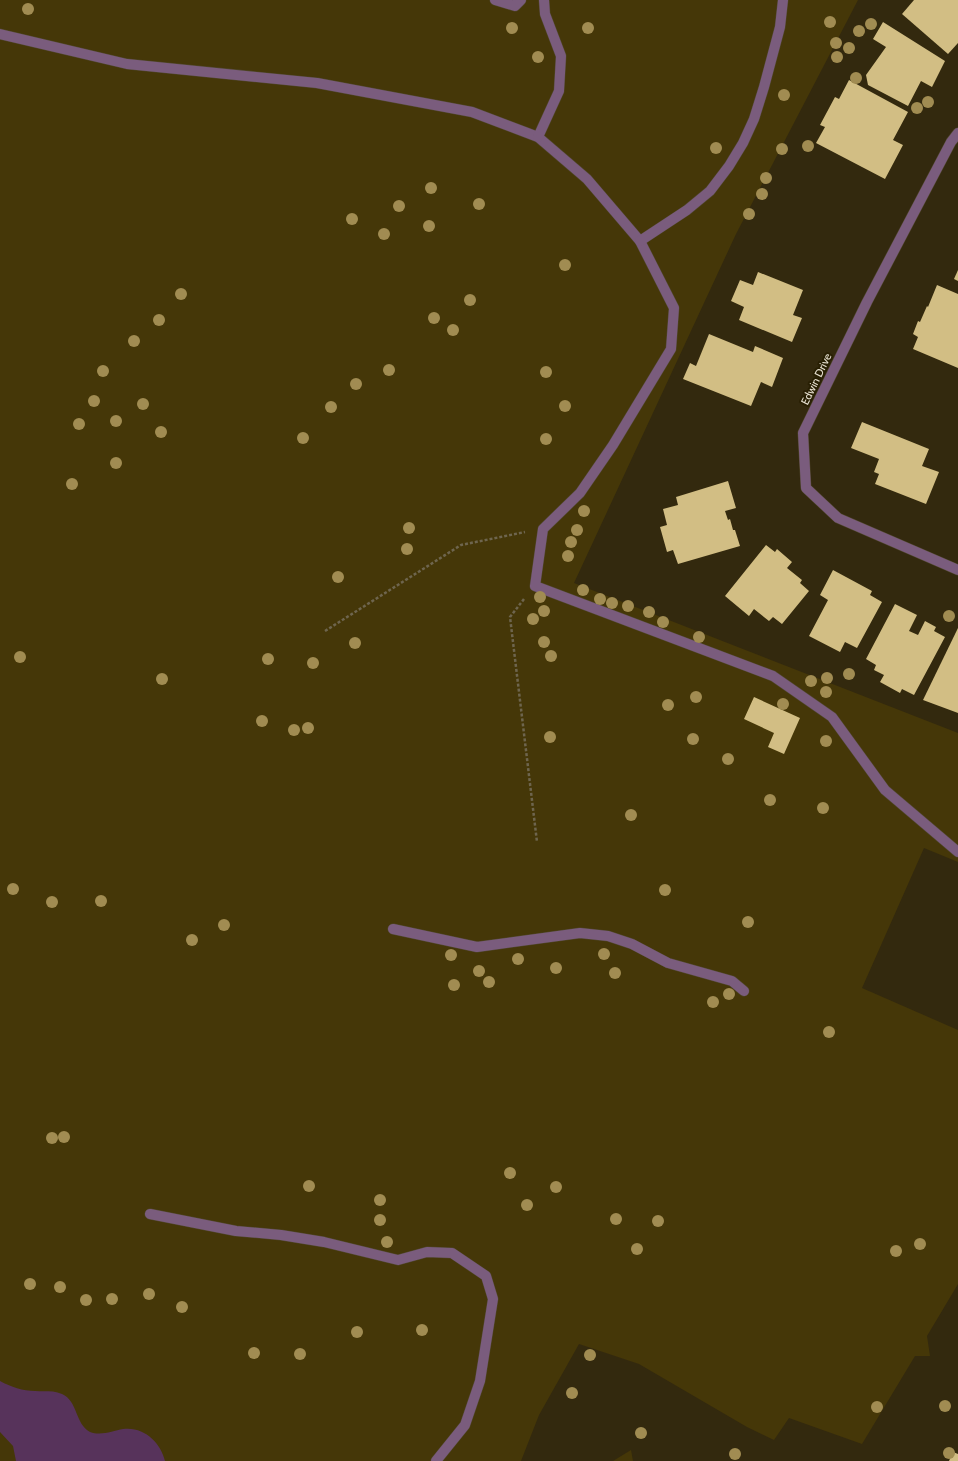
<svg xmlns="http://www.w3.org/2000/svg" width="958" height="1461" font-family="Cabin,sans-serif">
	<rect width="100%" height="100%" fill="#33290e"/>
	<g fill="#453708">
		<path d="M0 0H858L736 234 574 583 958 733V862L924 848 862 988 958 1030V1284L927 1336 930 1356H915L862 1444 789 1418 774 1440 747 1427 639 1364 579 1344 539 1415 521 1461H0Z"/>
		<path d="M631 1450 633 1461H613Z"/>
	</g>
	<path fill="#57335b" d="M0 1381C11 1387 23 1391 35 1391 44 1392 53 1390 62 1394 78 1401 75 1424 90 1432 101 1436 113 1431 123 1429 144 1426 161 1443 165 1461H16L13 1446 0 1432Z"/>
	<g fill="#d2be84">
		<path d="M914 0H958V43L948 54 902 14Z"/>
		<path d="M883 22 945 61 932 87 921 81 908 106 868 85 866 75 886 47 873 39Z"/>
		<path d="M849 80 908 112 893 140 903 145 885 179 816 143 825 127 820 125 835 97 839 99Z"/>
		<path d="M958 270V281L954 279Z"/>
		<path d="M758 272 803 290 793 315 802 318 792 342 739 320 744 307 731 301 740 280 753 285Z"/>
		<path d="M937 285 958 294V368L913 349 918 337 913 334 918 321 920 322 927 306 928 307Z"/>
		<path d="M709 334 753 352 755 346 783 358 772 387 761 382 751 406 683 379 690 363 696 366Z"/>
		<path d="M862 422 929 449 922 466 939 472 926 504 875 484 879 474 874 472 879 459 851 448Z"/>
		<path d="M728 481 736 508 725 511 728 520 730 519 733 530H735L740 546 678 564 673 550 667 552 660 527 667 525 663 509 678 505 676 497Z"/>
		<path d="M766 545 775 552 777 549 792 562 787 568 802 580 800 583 809 591 782 624 773 617 769 621 754 609 749 616 725 596Z"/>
		<path d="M833 570 872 591 870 595 882 602 857 648 845 642 840 652 809 636 828 600 820 595Z"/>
		<path d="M895 604 917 615 909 631 918 635 925 621 936 627 934 631 945 637 914 695 902 689 900 693 880 682 884 675 874 670 876 665 866 659Z"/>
		<path d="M958 628V713L923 700Z"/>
		<path d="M754 697 800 718 784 754 768 747 774 733 744 719Z"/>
		<path d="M953 1452 958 1454V1461H949Z"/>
	</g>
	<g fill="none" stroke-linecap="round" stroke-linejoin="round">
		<g stroke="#50472e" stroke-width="11">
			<g id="lane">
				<path d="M495 0 515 6 521 0"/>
				<path d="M0 34 127 64 317 83 472 112 538 137 587 179 640 241 674 308 671 349 613 445 580 493 543 529 535 586 773 676 832 717 885 790 958 852"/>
				<path d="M538 137 559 91 561 56 545 14 544 0"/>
				<path d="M640 241 687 210 710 191 729 166 743 143 754 119 764 87 780 27 783 0"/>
				<path d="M393 929 477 947 580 933 608 936 632 944 668 963 732 981 744 991"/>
				<path d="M150 1214 236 1231 281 1235 324 1242 398 1260 427 1252 452 1253 486 1276 493 1299 480 1381 465 1425 436 1461"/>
			</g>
		</g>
		<g stroke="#50472e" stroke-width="11">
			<path id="street" d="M958 133 951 142 867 302 803 433 806 488 838 518 958 570"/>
		</g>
		<g stroke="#6e654e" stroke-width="2.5" stroke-dasharray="3 2" stroke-linecap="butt">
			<path d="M524 599 510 617 537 842"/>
			<path d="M325 631 461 545 525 532"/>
		</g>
		<use href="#lane" stroke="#7a5c7d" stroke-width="10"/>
		<use href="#street" stroke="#7a5c7d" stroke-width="10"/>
	</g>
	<g fill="#a18c52">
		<circle cx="28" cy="9" r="6"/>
		<circle cx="830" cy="22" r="6"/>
		<circle cx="871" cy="24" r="6"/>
		<circle cx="512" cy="28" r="6"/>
		<circle cx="588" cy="28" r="6"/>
		<circle cx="859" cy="31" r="6"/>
		<circle cx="836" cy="43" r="6"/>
		<circle cx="849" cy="48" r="6"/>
		<circle cx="538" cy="57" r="6"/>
		<circle cx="837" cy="57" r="6"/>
		<circle cx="856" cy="78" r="6"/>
		<circle cx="784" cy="95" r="6"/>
		<circle cx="928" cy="102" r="6"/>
		<circle cx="917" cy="108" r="6"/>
		<circle cx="808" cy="146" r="6"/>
		<circle cx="716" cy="148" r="6"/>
		<circle cx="782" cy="149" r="6"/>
		<circle cx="766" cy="178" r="6"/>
		<circle cx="431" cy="188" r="6"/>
		<circle cx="762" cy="194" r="6"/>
		<circle cx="479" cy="204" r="6"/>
		<circle cx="399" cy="206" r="6"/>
		<circle cx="749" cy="214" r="6"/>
		<circle cx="352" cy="219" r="6"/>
		<circle cx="429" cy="226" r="6"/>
		<circle cx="384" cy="234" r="6"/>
		<circle cx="565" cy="265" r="6"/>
		<circle cx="181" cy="294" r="6"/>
		<circle cx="470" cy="300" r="6"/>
		<circle cx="434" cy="318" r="6"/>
		<circle cx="159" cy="320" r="6"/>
		<circle cx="453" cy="330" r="6"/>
		<circle cx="134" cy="341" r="6"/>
		<circle cx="389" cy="370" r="6"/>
		<circle cx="103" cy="371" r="6"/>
		<circle cx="546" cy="372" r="6"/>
		<circle cx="356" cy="384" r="6"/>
		<circle cx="94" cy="401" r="6"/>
		<circle cx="143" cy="404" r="6"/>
		<circle cx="565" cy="406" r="6"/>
		<circle cx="331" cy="407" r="6"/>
		<circle cx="116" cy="421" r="6"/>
		<circle cx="79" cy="424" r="6"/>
		<circle cx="161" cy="432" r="6"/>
		<circle cx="303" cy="438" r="6"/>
		<circle cx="546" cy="439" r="6"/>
		<circle cx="116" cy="463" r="6"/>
		<circle cx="72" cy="484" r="6"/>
		<circle cx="584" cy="511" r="6"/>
		<circle cx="409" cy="528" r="6"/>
		<circle cx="577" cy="530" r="6"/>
		<circle cx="571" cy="542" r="6"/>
		<circle cx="407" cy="549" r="6"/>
		<circle cx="568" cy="556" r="6"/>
		<circle cx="338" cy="577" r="6"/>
		<circle cx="583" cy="590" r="6"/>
		<circle cx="540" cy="597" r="6"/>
		<circle cx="600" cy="599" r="6"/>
		<circle cx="612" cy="603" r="6"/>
		<circle cx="628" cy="606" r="6"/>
		<circle cx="544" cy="611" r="6"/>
		<circle cx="649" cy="612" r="6"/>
		<circle cx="949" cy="616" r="6"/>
		<circle cx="533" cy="619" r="6"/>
		<circle cx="663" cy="622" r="6"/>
		<circle cx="699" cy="637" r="6"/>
		<circle cx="544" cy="642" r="6"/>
		<circle cx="355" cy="643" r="6"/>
		<circle cx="551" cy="656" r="6"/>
		<circle cx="20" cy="657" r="6"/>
		<circle cx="268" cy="659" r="6"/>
		<circle cx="313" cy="663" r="6"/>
		<circle cx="849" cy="674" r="6"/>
		<circle cx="827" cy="678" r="6"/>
		<circle cx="162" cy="679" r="6"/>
		<circle cx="811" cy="681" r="6"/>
		<circle cx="826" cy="692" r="6"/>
		<circle cx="696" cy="697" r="6"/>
		<circle cx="783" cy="704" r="6"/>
		<circle cx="668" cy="705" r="6"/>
		<circle cx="262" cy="721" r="6"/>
		<circle cx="308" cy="728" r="6"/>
		<circle cx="294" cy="730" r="6"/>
		<circle cx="550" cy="737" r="6"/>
		<circle cx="693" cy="739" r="6"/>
		<circle cx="826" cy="741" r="6"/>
		<circle cx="728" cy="759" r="6"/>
		<circle cx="770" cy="800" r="6"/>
		<circle cx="823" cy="808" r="6"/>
		<circle cx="631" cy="815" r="6"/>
		<circle cx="13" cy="889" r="6"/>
		<circle cx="665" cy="890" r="6"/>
		<circle cx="101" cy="901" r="6"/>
		<circle cx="52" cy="902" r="6"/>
		<circle cx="748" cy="922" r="6"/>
		<circle cx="224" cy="925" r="6"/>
		<circle cx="192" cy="940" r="6"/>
		<circle cx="604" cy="954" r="6"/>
		<circle cx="451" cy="955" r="6"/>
		<circle cx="518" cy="959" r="6"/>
		<circle cx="556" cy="968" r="6"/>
		<circle cx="479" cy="971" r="6"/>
		<circle cx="615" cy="973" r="6"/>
		<circle cx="489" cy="982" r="6"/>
		<circle cx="454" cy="985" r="6"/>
		<circle cx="729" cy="994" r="6"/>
		<circle cx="713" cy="1002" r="6"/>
		<circle cx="829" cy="1032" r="6"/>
		<circle cx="64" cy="1137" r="6"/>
		<circle cx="52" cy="1138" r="6"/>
		<circle cx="510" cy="1173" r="6"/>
		<circle cx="309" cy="1186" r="6"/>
		<circle cx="556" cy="1187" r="6"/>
		<circle cx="380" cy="1200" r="6"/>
		<circle cx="527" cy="1205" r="6"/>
		<circle cx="616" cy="1219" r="6"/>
		<circle cx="380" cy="1220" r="6"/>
		<circle cx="658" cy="1221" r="6"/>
		<circle cx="387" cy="1242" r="6"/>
		<circle cx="920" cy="1244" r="6"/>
		<circle cx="637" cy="1249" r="6"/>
		<circle cx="896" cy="1251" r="6"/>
		<circle cx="30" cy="1284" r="6"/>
		<circle cx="60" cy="1287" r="6"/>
		<circle cx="149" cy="1294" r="6"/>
		<circle cx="112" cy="1299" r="6"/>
		<circle cx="86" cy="1300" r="6"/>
		<circle cx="182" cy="1307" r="6"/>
		<circle cx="422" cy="1330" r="6"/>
		<circle cx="357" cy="1332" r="6"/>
		<circle cx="254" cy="1353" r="6"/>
		<circle cx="300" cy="1354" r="6"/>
		<circle cx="590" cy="1355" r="6"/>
		<circle cx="572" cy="1393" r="6"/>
		<circle cx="945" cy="1406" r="6"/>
		<circle cx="877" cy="1407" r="6"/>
		<circle cx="641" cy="1433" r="6"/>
		<circle cx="949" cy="1453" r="6"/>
		<circle cx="735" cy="1454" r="6"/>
	</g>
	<g text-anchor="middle" stroke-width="4" stroke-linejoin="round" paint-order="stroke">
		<g font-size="11" fill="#e9e3d3" stroke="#292004">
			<text transform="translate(816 379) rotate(-64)" y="4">Edwin Drive</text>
		</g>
	</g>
</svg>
